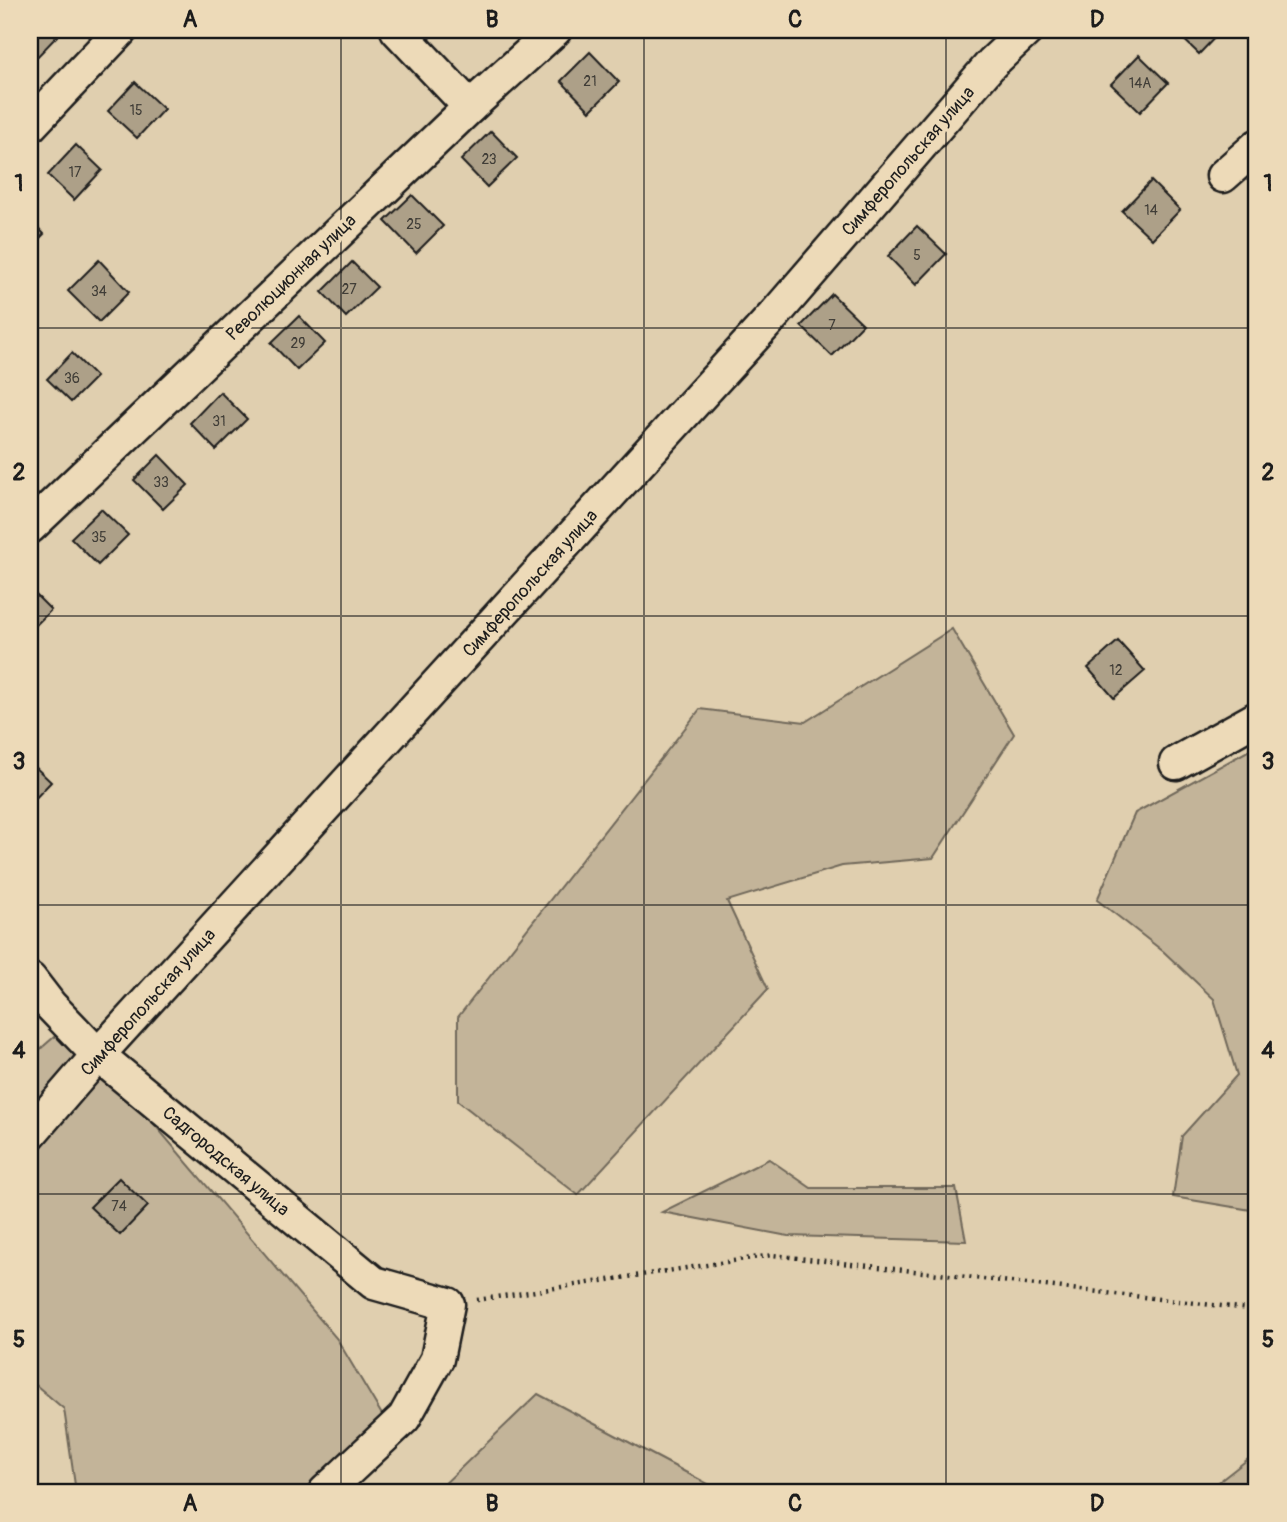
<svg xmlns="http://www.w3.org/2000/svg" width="1287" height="1522" font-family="Pangolin,sans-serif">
	<rect width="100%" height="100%" fill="#e0cfaf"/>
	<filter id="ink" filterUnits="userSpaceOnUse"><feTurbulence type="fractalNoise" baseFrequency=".0143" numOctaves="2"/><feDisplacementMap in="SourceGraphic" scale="14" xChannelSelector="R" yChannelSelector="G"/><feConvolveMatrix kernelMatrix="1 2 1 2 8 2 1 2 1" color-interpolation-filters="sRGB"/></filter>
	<g filter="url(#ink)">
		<g fill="#c3b499" stroke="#70685a" stroke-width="2">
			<path d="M952 629 1014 734 933 858 842 866 727 901 768 989 578 1195 458 1101V1017L700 709 805 722Z"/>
			<path d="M1257 746V1211L1173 1197 1182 1136 1237 1075 1214 999 1164 952 1097 900 1135 813Z"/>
			<path d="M69 1024 337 1339 397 1440 314 1492H76L64 1409 30 1380V1058Z"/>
			<path d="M769 1159 811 1188H956L966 1241 788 1236 662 1212Z"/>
			<path d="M538 1394 723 1492H436Z"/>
			<path d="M1257 1452V1492H1206Z"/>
		</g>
		<g fill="#ada088" stroke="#1c1c1c" stroke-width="2">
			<path d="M30 30H61L62 31 34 60 30 55Z"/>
			<path d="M1174 30H1222L1199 54Z"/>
			<path d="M590 52 619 82 590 111 561 81Z"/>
			<path d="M1139 55 1168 83 1140 112 1111 84Z"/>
			<path d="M135 82 164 109 137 138 108 111Z"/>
			<path d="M491 131 517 158 487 187 461 160Z"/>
			<path d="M76 145 102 170 74 200 48 175Z"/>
			<path d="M1151 181 1180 210 1152 239 1122 211Z"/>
			<path d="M412 195 443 226 416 253 385 221Z"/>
			<path d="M30 219 44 234 30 248Z"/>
			<path d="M917 226 946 254 916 285 888 256Z"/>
			<path d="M99 260 129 292 99 322 68 291Z"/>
			<path d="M352 262 377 287 346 317 322 292Z"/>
			<path d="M832 294 863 324 832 356 801 326Z"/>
			<path d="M299 316 325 343 297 370 271 343Z"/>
			<path d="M72 353 96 377 71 402 47 379Z"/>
			<path d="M220 392 247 419 216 450 190 423Z"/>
			<path d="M30 429 37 436 30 443Z"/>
			<path d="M159 455 188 485 163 509 134 480Z"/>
			<path d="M101 509 128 535 98 565 71 538Z"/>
			<path d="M30 589 51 610 30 631Z"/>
			<path d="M1118 641 1145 671 1114 698 1088 668Z"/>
			<path d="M30 762 51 782 30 804Z"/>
			<path d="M119 1178 148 1206 120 1235 90 1207Z"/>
		</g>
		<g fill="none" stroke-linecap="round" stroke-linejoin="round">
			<g stroke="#1c1c1c" stroke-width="37">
				<g id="minor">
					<path d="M397 30 470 107"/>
					<path d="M30 126 121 30"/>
					<path d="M1223 176 1257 146"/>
					<path d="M30 527 470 107 555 30"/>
					<path d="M1176 763 1257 718"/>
					<path d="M30 979 50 1005 98 1055 374 1283 448 1304 437 1359 404 1418 325 1492"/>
					<path d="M30 1134 98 1055 776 313 992 63 1027 30"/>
				</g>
			</g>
			<path stroke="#1c1c1c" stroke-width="4.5" stroke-dasharray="2 5" stroke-linecap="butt" d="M477 1300 772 1255 1257 1310"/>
			<use href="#minor" stroke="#eddab8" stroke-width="32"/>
		</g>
	</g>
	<path fill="none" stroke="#1c1c1c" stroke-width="2" stroke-opacity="0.55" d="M341 30V1492M644 30V1492M946 30V1492M30 328H1257M30 616H1257M30 905H1257M30 1194H1257"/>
	<g text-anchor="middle" stroke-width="7" stroke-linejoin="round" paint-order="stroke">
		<g font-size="14" fill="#403d37">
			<text x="590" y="86">21</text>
			<text x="1140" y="88">14А</text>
			<text x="136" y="115">15</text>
			<text x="489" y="164">23</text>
			<text x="75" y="177">17</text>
			<text x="1151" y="215">14</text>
			<text x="414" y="229">25</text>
			<text x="917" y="260">5</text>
			<text x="349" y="294">27</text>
			<text x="99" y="296">34</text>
			<text x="832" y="330">7</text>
			<text x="298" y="348">29</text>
			<text x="72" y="383">36</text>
			<text x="219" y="426">31</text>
			<text x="161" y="487">33</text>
			<text x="99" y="542">35</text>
			<text x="1116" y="675">12</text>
			<text x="119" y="1211">74</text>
		</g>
		<g font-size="18" fill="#1c1c1c" stroke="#eddab8">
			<text transform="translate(908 161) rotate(-49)" y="6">Симферопольская улица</text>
			<text transform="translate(291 277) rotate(-44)" y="6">Революционная улица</text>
			<text transform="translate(530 583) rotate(-48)" y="6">Симферопольская улица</text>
			<text transform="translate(148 1002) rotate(-48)" y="6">Симферопольская улица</text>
			<text transform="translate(226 1161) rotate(40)" y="6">Садгородская улица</text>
		</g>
	</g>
	<rect width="1287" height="1522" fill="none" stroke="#eddab8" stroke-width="77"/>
	<rect x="38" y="38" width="1210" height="1446" fill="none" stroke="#1c1c1c" stroke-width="2.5"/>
	<g font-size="23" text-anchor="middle" font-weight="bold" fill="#1c1c1c">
		<text x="190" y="27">A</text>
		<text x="492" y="27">B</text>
		<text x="795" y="27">C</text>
		<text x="1097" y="27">D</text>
		<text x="19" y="191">1</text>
		<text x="1268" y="191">1</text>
		<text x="19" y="480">2</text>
		<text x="1268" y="480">2</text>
		<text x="19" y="769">3</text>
		<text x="1268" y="769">3</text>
		<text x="19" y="1058">4</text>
		<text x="1268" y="1058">4</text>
		<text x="19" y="1347">5</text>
		<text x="1268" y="1347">5</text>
		<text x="190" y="1511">A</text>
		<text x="492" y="1511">B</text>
		<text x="795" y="1511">C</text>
		<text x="1097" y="1511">D</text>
	</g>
</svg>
